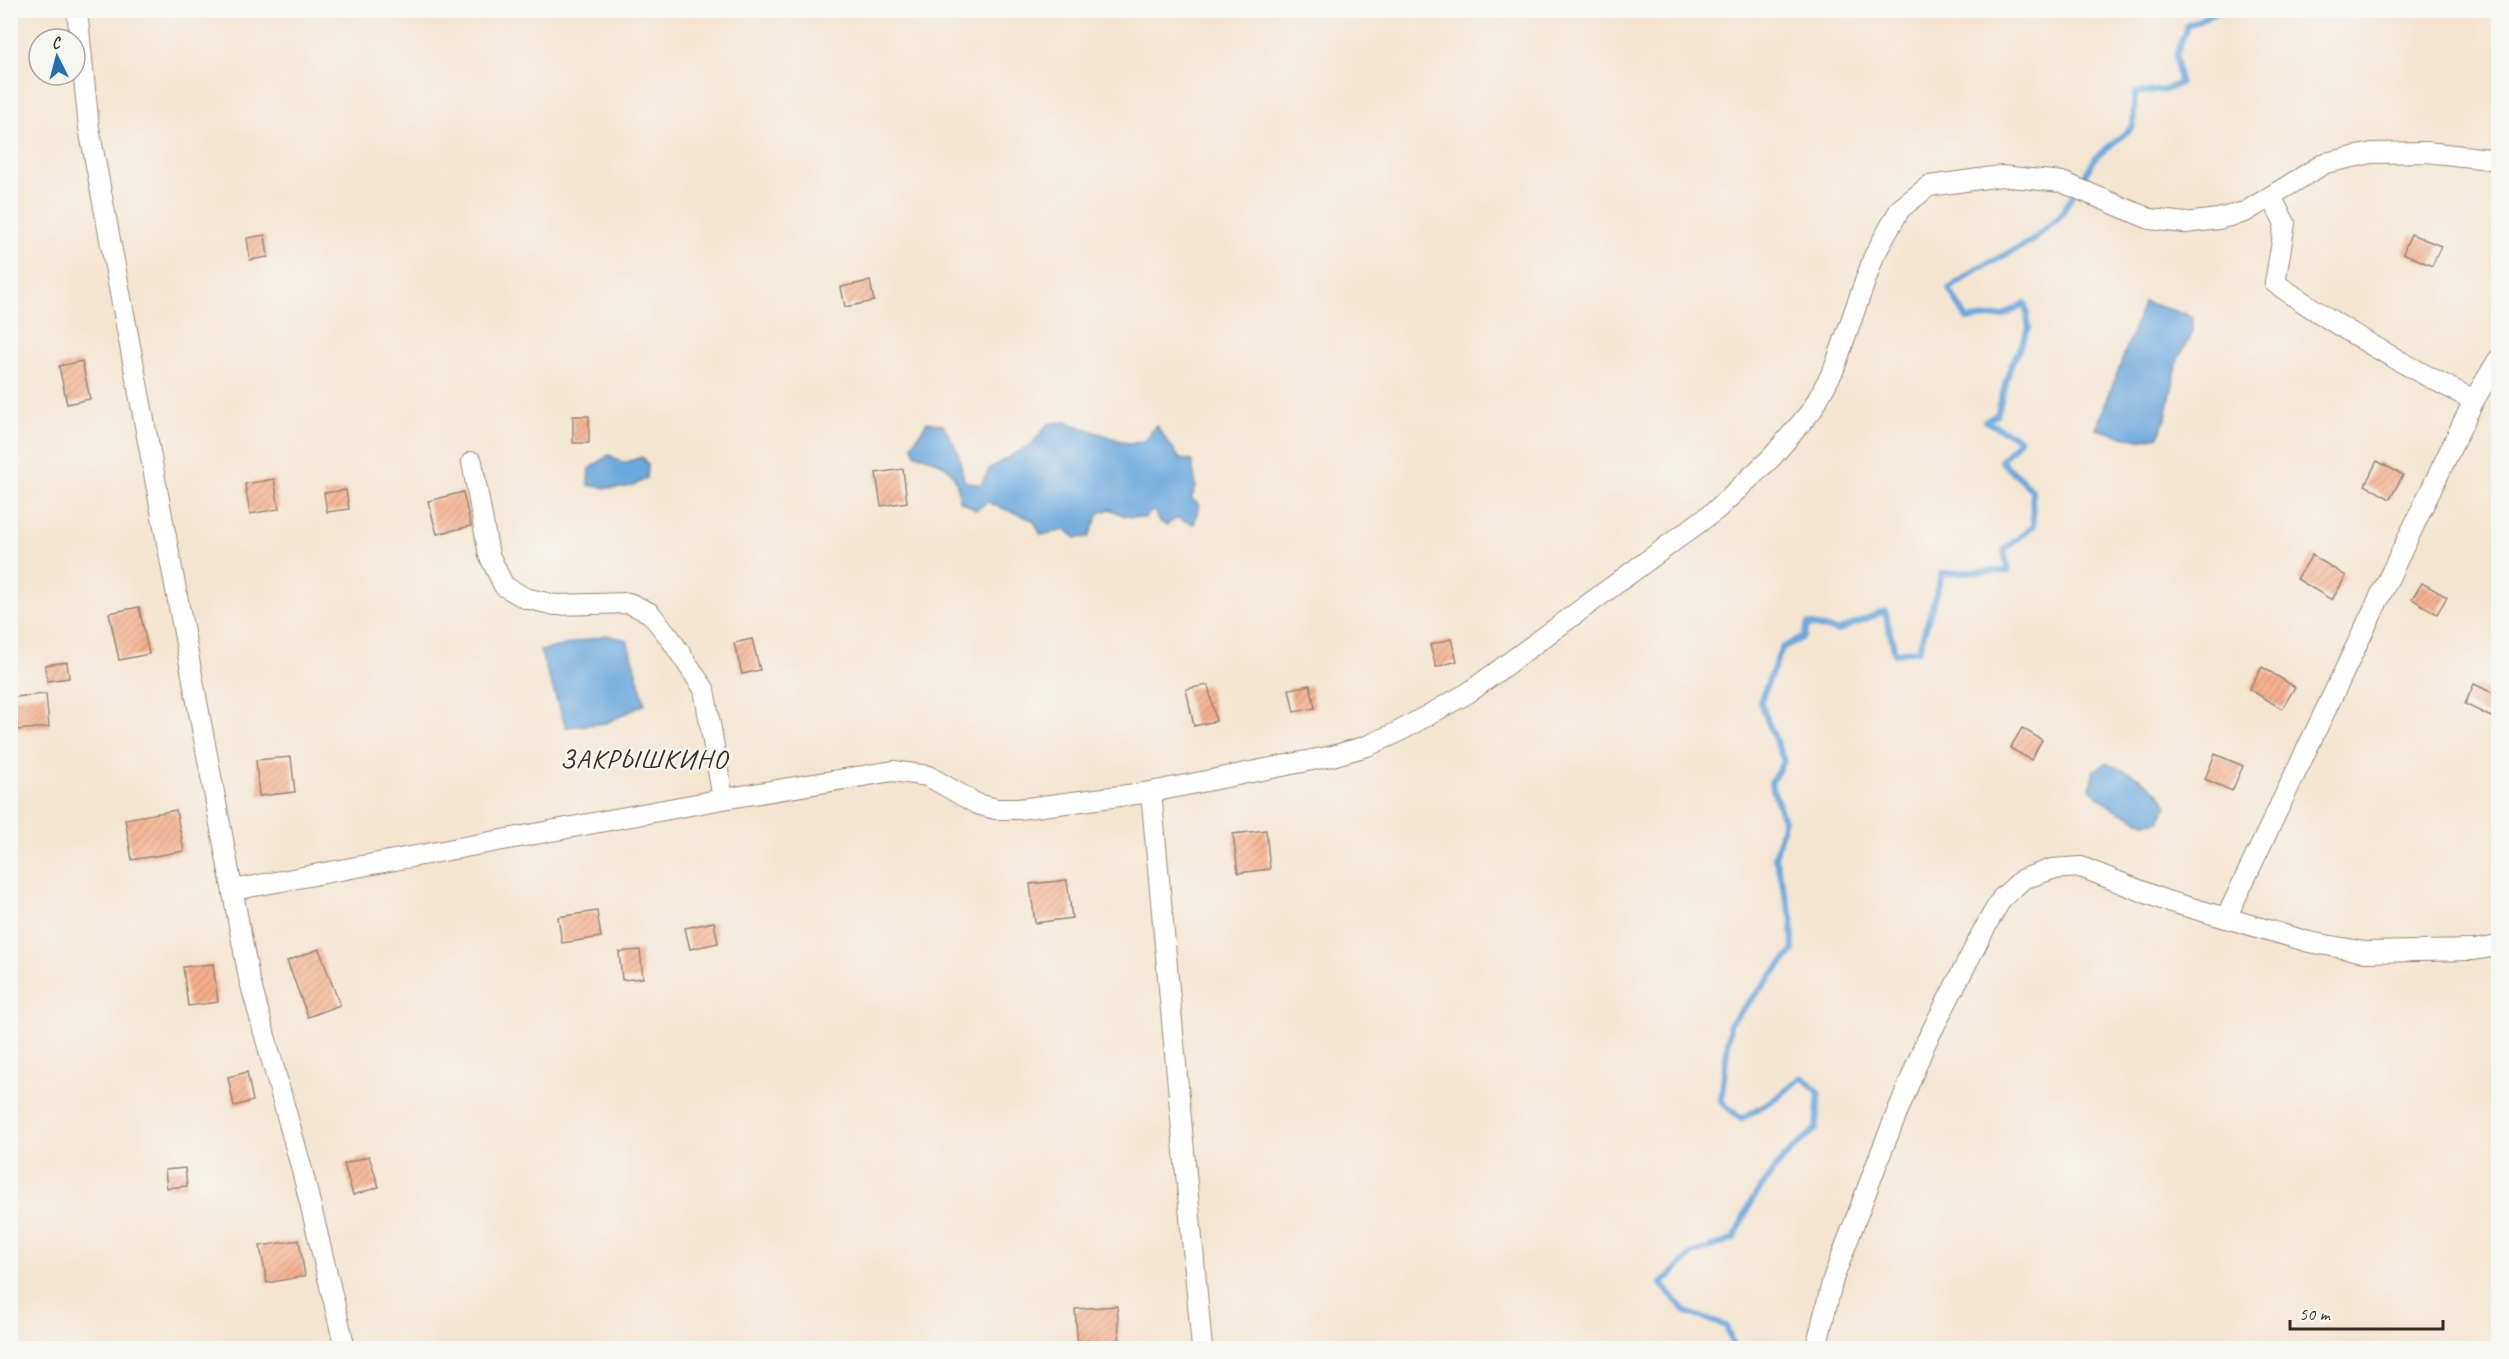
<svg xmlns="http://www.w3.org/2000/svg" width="2509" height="1359" font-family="Caveat,sans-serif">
	<defs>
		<pattern id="building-hatch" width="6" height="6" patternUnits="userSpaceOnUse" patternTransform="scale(1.5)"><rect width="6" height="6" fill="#f7b08c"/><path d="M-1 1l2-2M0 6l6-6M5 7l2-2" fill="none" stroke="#c98f72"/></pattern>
	</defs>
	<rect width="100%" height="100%" fill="#f6f6f2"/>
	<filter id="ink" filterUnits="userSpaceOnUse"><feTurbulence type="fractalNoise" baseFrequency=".0167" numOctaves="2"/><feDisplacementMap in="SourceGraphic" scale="12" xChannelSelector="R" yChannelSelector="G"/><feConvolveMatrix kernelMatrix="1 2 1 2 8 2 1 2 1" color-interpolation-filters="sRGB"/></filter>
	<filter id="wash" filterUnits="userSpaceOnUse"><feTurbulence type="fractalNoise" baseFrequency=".008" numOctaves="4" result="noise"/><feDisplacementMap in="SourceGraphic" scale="24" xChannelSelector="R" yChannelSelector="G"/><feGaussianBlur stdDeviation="1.35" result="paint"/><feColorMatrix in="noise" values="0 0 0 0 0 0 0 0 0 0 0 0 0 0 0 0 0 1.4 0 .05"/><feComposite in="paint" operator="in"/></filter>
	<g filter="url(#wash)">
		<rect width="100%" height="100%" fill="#f4e5d0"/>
		<g fill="#6ba8dd" stroke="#53697e" stroke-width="1.5">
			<path d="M2144 302 2192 316V334L2178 359 2167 413 2159 436 2138 440 2096 429Z"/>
			<path d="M927 422 943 425 958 452 964 481 981 485 990 468 1032 444 1048 424 1066 422 1130 444 1146 440 1156 425 1180 459 1192 461 1196 488 1191 498 1199 505 1194 524 1177 518 1166 525 1158 520 1154 510 1144 518 1125 516 1110 509 1099 513 1089 537 1076 538 1066 530 1041 535 1033 520 987 502 976 510 959 500C959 470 943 461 916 454L912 445Z"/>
			<path d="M609 455 624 463 642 457 648 465 647 478C627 492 610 489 588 485L589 469Z"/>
			<path d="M606 635 627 640 645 704 606 723 566 727 540 651Z"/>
			<path d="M2105 763C2129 772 2156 782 2167 806L2160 821 2145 823 2111 807 2090 789 2094 771Z"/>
		</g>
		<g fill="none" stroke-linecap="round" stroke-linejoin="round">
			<path stroke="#6ba8dd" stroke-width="6" d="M1734 1348 1726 1326 1686 1312 1661 1284 1692 1254 1734 1239 1750 1203 1783 1158 1816 1129 1819 1092 1802 1077 1778 1097 1741 1119 1721 1101 1730 1024 1793 951 1792 918 1775 858 1784 821 1771 783 1784 761 1760 702 1782 648 1804 637 1808 624 1837 631 1885 611 1895 653 1919 650 1942 573 2008 571 2004 550 2033 526 2032 490 2001 461 2020 439 1985 421 1997 415 2010 368 2029 328 2025 303 2003 316 1967 319 1949 289 1974 271 2032 241 2060 216 2096 157 2133 127 2135 93 2165 90 2180 83 2176 55 2187 26 2220 10"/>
		</g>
		<g id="blocks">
			<g fill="url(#building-hatch)">
				<path d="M2411 234 2441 246 2432 266 2403 253Z"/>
				<path d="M265 235 268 257 250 260 247 238Z"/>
				<path d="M870 281 874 301 845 307 841 287Z"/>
				<path d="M82 361 90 399 67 404 59 366Z"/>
				<rect x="573" y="416" width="16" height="27"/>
				<path d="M2377 461 2403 475 2390 499 2365 485Z"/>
				<path d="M903 469 907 502 881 506 876 473Z"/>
				<path d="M274 479 279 509 250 514 245 484Z"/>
				<path d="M346 490 349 509 327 512 324 493Z"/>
				<path d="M463 492 471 526 437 534 428 501Z"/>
				<path d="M2312 555 2346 576 2332 600 2297 579Z"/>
				<path d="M2422 583 2447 597 2437 614 2412 599Z"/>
				<path d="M139 607 149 654 119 660 109 613Z"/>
				<path d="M752 639 760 670 742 674 734 643Z"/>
				<path d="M1451 639 1457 661 1436 667 1430 645Z"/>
				<path d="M67 662 69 678 47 681 45 665Z"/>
				<path d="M2262 667 2295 687 2282 709 2249 689Z"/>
				<path d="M2474 684 2499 696V702L2491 717 2465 704Z"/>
				<path d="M1208 685 1216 721 1194 726 1186 689Z"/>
				<path d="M1310 685 1315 708 1294 712 1289 689Z"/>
				<path d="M46 694 49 727 17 730 14 697Z"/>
				<path d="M2022 728 2042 740 2031 760 2010 748Z"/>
				<path d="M2215 754 2243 766 2232 791 2205 779Z"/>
				<path d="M291 757 295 792 259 796 256 760Z"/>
				<path d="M176 810 184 851 132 860 125 819Z"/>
				<path d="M1266 830 1270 869 1238 873 1233 834Z"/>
				<path d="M1067 880 1072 918 1035 923 1030 884Z"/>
				<path d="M597 911 601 937 562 943 558 917Z"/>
				<path d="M714 922 718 943 690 949 685 928Z"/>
				<path d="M319 949 340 1005 308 1017 287 961Z"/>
				<path d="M640 950 643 978 622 980 619 952Z"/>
				<path d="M213 964 218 1002 188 1006 183 967Z"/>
				<path d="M247 1072 253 1101 234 1106 228 1077Z"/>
				<path d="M369 1156 379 1187 353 1195 344 1164Z"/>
				<path d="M185 1168 187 1186 167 1188 165 1170Z"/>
				<path d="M299 1240 305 1276 267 1283 260 1246Z"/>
				<path d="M1117 1306 1120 1347 1078 1348 1075 1309Z"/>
			</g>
		</g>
	</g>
	<g filter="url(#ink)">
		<use href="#blocks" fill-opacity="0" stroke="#988877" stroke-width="1.5"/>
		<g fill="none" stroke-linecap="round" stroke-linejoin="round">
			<g stroke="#988877" stroke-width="22">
				<g id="minor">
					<path d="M77 10 89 128 249 978 302 1170 345 1348"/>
					<path d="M2271 197 2285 223 2275 283C2339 328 2405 366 2474 400"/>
					<path d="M472 462 489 555 504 586 525 598 555 605 629 603 650 613 670 638 704 689 723 799"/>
					<path d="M1151 792 1202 1348"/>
					<path d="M233 890 723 799 893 771 928 776 977 804 996 809H1019L1151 792 1332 756 1367 746 1396 733 1468 693 1716 510 1772 457 1812 410 1834 369 1874 256 1900 209 1929 186 2001 176 2062 182 2150 219 2185 223 2218 219 2245 212 2325 163 2372 153 2427 152 2498 160"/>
					<path d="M2226 918 2474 400 2498 360"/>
					<path d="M1816 1348 1833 1279 1882 1150 1925 1044 1988 922 2002 898 2023 879 2052 869 2081 867 2164 900 2309 942 2365 952 2474 950 2498 946"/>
				</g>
			</g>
			<use href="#minor" stroke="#fff" stroke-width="20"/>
		</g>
	</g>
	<g text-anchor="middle" stroke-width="5" stroke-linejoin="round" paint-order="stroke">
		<g font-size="27" letter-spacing="1.5" fill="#3b2a1e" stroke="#f6f6f2">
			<text x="644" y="768">ЗАКРЫШКИНО</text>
		</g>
	</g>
	<rect width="2509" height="1359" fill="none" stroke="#f6f6f2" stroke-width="36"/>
	<g transform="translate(57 57) rotate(354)"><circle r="28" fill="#f6f6f2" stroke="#aba49d" stroke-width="1.5"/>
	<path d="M0-4.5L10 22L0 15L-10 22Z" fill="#1f6fb2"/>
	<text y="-9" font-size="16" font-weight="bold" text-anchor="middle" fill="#3b2a1e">С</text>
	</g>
	<path d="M2290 1320v9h153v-9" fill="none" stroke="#3b2a1e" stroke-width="3"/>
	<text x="2299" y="1320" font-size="18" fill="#3b2a1e" stroke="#f6f6f2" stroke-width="4.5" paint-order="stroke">50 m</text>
</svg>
